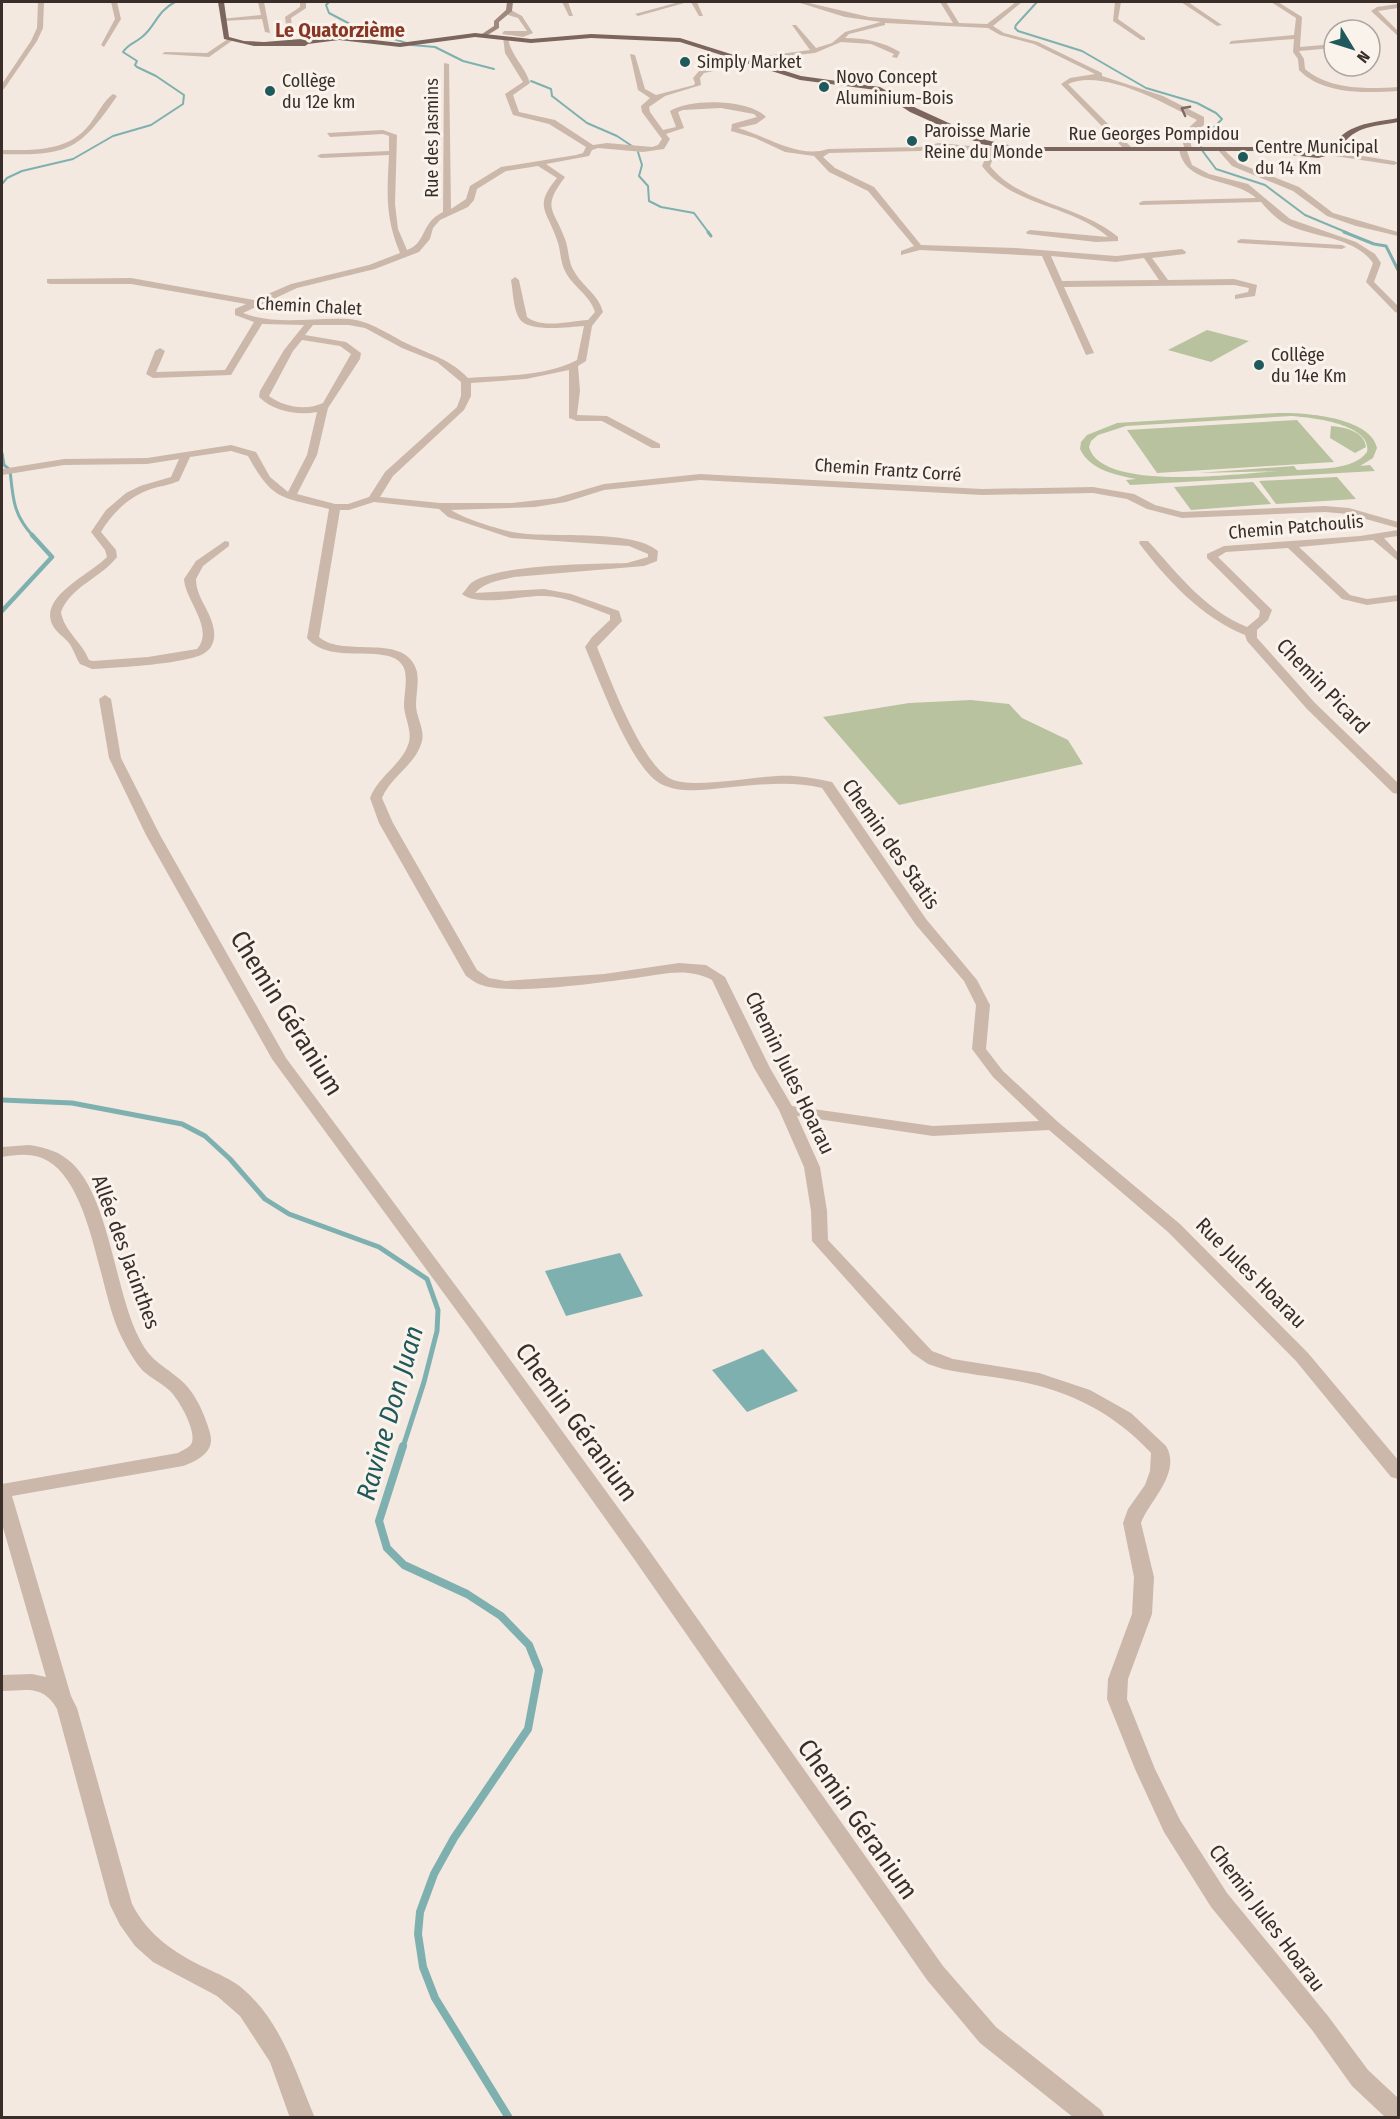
<svg xmlns="http://www.w3.org/2000/svg" width="1400" height="2119" font-family="'Fira Sans Condensed',sans-serif">
	<rect width="100%" height="100%" fill="#f3e9e0"/>
	<g fill="#b8c29f" fill-rule="evenodd">
		<path d="M1207 330 1249 341 1211 362 1168 350Z"/>
		<path d="M1278 413C1303 412 1371 417 1377 448L1373 458 1360 466 1370 465 1375 471 1130 485 1126 480 1136 479C1116 475 1090 470 1080 449L1081 442 1087 435 1117 423ZM1291 416C1310 417 1373 424 1367 452 1353 471 1318 468 1297 470L1294 466 1198 473 1279 471C1243 473 1101 493 1089 447L1091 441 1098 435 1126 426Z"/>
		<path d="M1297 420 1334 462 1157 473 1127 430Z"/>
		<path d="M1331 426C1344 427 1364 431 1366 447L1355 453 1330 438Z"/>
		<path d="M1337 477 1356 499 1276 504 1259 481Z"/>
		<path d="M1253 482 1271 504 1191 510 1174 487Z"/>
		<path d="M971 700 1009 704 1022 718 1068 740 1083 764 899 805 823 717 909 703Z"/>
	</g>
	<g fill="#7fb0b0">
		<path d="M620 1253 643 1296 566 1316 545 1271Z"/>
		<path d="M763 1349 798 1391 747 1412 712 1370Z"/>
	</g>
	<g fill="none" stroke-linecap="round" stroke-linejoin="round">
		<g stroke="#7fb0b0" stroke-width="2">
			<path d="M329 2 326 5 329 13 350 24"/>
			<path d="M1037 2 1016 25 1015 28 1018 31 1082 51 1146 88 1197 103 1216 113 1222 119 1201 141V149L1216 169 1265 185 1305 215 1348 233"/>
			<path d="M361 28 412 45 435 47 463 61 494 69"/>
			<path d="M531 81 551 89 552 96 587 123 617 136 635 148"/>
			<path d="M638 152 642 165 639 176 648 186 649 201 661 207 694 213 709 233"/>
			<path d="M2 184 7 178 22 171 73 159 113 136 151 125 183 104 184 95 156 76 137 67 135 65 137 61 123 52C128 44 135 43 142 37 156 26 156 12 175 2"/>
		</g>
		<g stroke="#7fb0b0" stroke-width="3">
			<path d="M708 232 711 236"/>
			<path d="M1344 232 1374 244 1386 246 1398 270"/>
			<path d="M2 453 4 465 10 470C13 499 13 514 33 536"/>
		</g>
		<path stroke="#7fb0b0" stroke-width="4.5" d="M2 611 52 557 32 535"/>
		<path stroke="#7fb0b0" stroke-width="5" d="M2 1100 72 1103 182 1124 205 1136 230 1159 265 1199 289 1214 379 1247 427 1279 438 1310 437 1331 424 1382 403 1447"/>
		<path stroke="#7fb0b0" stroke-width="8" d="M403 1446 379 1521 387 1548 404 1565 467 1594 501 1616 529 1645 539 1670 528 1729 454 1838 434 1874 420 1912 418 1934 423 1967 435 1998 509 2118"/>
		<g fill="#cbb8ab" fill-rule="evenodd">
			<path d="M38 2H44L43 28 37 41 4 89 2 90V84L31 41 37 28Z"/>
			<path d="M111 2H117L121 19 104 47 101 45 115 19Z"/>
			<path d="M258 2H264L270 33 265 32 262 19 223 21 220 19 261 15Z"/>
			<path d="M300 2H306V8L291 18 294 43 291 45 288 43 285 17 300 7Z"/>
			<path d="M562 2H568L573 16H569Z"/>
			<path d="M679 2H688L638 16 635 14Z"/>
			<path d="M691 2H697L703 16H699Z"/>
			<path d="M797 2H805L869 17 953 23 940 2H946L959 23 987 24 1016 2H1022L993 26 1004 33 1038 42 1102 73V76L1163 96 1204 117V125L1189 136 1192 149 1187 151 1192 165 1209 174 1248 184 1290 219 1356 242 1375 254 1381 263 1374 282 1398 306V313L1395 312 1366 282 1373 263C1354 236 1313 238 1286 224 1276 219 1269 211 1261 202L1140 205 1139 203 1143 201 1256 198C1233 177 1185 186 1179 149L1184 147 1181 135 1197 120C1166 104 1103 68 1068 84L1133 149 1126 151 1061 84 1070 78 1095 74 1034 44 1000 35 988 28 885 23V25L849 34 845 38C865 38 883 42 900 52L897 58 892 57 894 54 871 44 841 42 815 53 751 60 753 63 704 73 700 78 701 85 665 96 649 107 650 112 663 130 676 127 670 111C690 98 750 99 766 117L756 124 738 128C766 136 799 159 828 149L920 147 939 143 990 148 993 144H999L990 166C1020 204 1080 205 1118 237V241L1096 242 1027 234 1026 232 1030 230 1108 237C1070 204 1013 207 982 166L988 152 939 147 920 151 829 153 823 157 835 168 874 187 921 245 1016 248 1116 256 1182 249 1186 252 1185 254 1152 258 1168 280 1234 279 1257 285 1255 296 1235 299V295L1248 292 1249 288 1234 285 1064 287 1094 353 1086 355 1042 256 920 250 901 255V251L914 246 868 191 829 172 814 156 785 152 755 138 731 131 732 124 757 117 754 114 721 108 683 110 678 112 684 128 666 134 670 139 664 149 643 152 598 148 592 150 589 156 546 164 565 177C541 209 554 208 565 239 569 249 568 262 574 271 582 286 599 295 603 312L592 326 586 361 578 366 580 391 577 415 607 416 660 444V448H652L602 421H577L569 418V370L526 379 471 383V396L464 410 393 476 380 497 440 503H512L556 498 604 484 700 474 982 489 1093 487 1134 494 1155 505 1182 512 1325 506 1349 508 1398 522V528L1348 514 1325 512 1182 518 1147 509 1127 499 1093 493 982 495 700 480 604 490 566 502 535 507 451 510C465 519 495 528 512 532 548 539 631 528 658 551L657 561 644 566 514 577C501 580 484 582 475 593L544 589 571 594 619 611 622 621 597 647C610 678 641 764 671 779 691 789 752 777 777 776 795 775 813 778 832 782L926 919 977 980 990 1005 986 1049 1003 1071 1058 1122 1180 1224 1308 1353 1398 1460V1479L1391 1477 1296 1361 1168 1232 1049 1130 933 1136 797 1116 820 1167 827 1211 828 1240 932 1351 953 1359 1039 1373 1090 1390 1131 1413 1166 1446C1182 1473 1149 1501 1141 1523L1154 1577 1152 1614 1128 1679 1127 1699 1155 1769 1180 1820 1227 1893 1328 2016 1368 2070 1398 2098V2118H1386L1352 2086 1312 2030 1211 1907 1164 1832 1135 1769 1107 1699 1108 1679 1132 1614 1134 1577 1123 1523 1128 1509 1145 1485 1150 1471 1151 1453C1113 1412 1066 1389 1011 1380 989 1376 966 1374 943 1369L928 1364 912 1353 812 1241 811 1211 804 1167 779 1110 754 1068 712 980C688 967 663 974 636 978 603 982 511 996 482 985 476 984 471 979 466 976L379 823 370 798C378 776 403 764 409 742 412 729 404 717 404 705 404 693 408 680 404 668 392 640 332 668 307 638L329 509C282 497 273 502 248 456L231 451 190 457 179 481C170 485 160 486 151 489 130 496 112 513 101 532L116 550 117 557C101 578 71 586 61 612 64 631 82 642 89 660L93 661 148 657 197 649C215 629 185 600 184 579L196 561 225 541 229 542V546L203 566 196 579C196 598 212 612 214 631 215 639 213 647 206 652 192 664 113 668 92 669L80 664C76 658 74 650 69 643 64 637 57 633 53 626 37 597 91 574 107 557L105 550 91 532 106 510 126 493 140 486 171 477 179 459 147 464 64 465 2 475V469L64 459 147 458 231 445 256 452 270 477 288 492 307 455 317 412C298 416 273 411 259 397L260 391 284 350 304 325 262 324 231 375 153 378 146 374 155 351 160 348 165 351 156 372 225 370 254 322 235 315V309L246 304 131 284H50L47 283V279L131 278 254 300 291 284 369 265 400 253C385 217 387 194 389 155L321 158 317 156 321 154 389 151V136L383 134 330 137 327 133 383 130 397 135 395 204 398 229 407 250C427 243 420 223 443 212L444 63 449 64 451 209 466 199 470 186 501 167 576 155 583 153 586 147 549 124 513 115 505 94 523 82 505 53 503 37 508 38C511 56 525 66 530 83L513 95 519 112 555 120 593 145 607 143 652 147 658 145 662 139 642 112 641 106 650 98 638 90 630 54 635 55 645 89 656 95 694 85 695 83 693 78 700 70 751 60 739 59V57L765 56 810 50 792 25H796L816 48 832 43 845 32 881 22 845 17ZM538 166 557 178C533 207 547 210 557 240 561 250 560 262 565 271 572 286 590 295 595 312L588 320C570 321 543 329 527 317L519 280 515 277 511 280C513 291 513 308 519 318 527 333 569 327 584 326L577 360C545 377 504 375 468 378 450 359 431 355 408 344 389 335 371 321 349 319 313 317 277 326 243 313L297 288 375 269 419 252 430 239 433 228 440 220 468 207 474 200 477 189 506 171ZM1051 256 1116 262 1144 258 1159 280 1062 281ZM313 325H349L365 328 402 348 437 362 461 382V396L457 407 385 472 369 497 348 504H335L297 494 317 455 328 408 360 359 361 353 346 342 305 335ZM302 340 340 346 351 354 323 403C306 411 284 407 269 396L293 351ZM374 502 439 509 448 517 511 538 629 546 648 554V557L627 563C594 564 496 564 471 583 468 586 465 591 462 594 478 607 521 596 541 596 564 595 588 607 610 615V620L592 637 585 647C599 679 632 772 663 785 681 793 704 790 722 788 755 785 790 780 822 788L916 925 964 981 976 1005 972 1049 993 1077 1039 1121 933 1126 792 1106 770 1068 725 977 706 965 679 963 604 974 506 981 489 978 477 970 393 823 382 798C391 776 416 765 422 741 425 729 416 717 416 705 416 694 419 683 417 672 407 631 344 659 319 637L340 510H349Z"/>
			<path d="M1115 2H1121L1118 19 1145 38V40H1141L1113 21Z"/>
			<path d="M1181 2H1188L1222 25 1217 26Z"/>
			<path d="M1271 2H1278L1302 17 1300 47 1334 44V48L1299 51 1304 59 1305 69C1330 90 1367 89 1398 87V91C1367 93 1323 95 1299 70L1298 59 1293 52 1294 39 1229 44 1231 41 1294 35 1296 18Z"/>
			<path d="M1398 4V8L1378 11 1398 31V36L1371 11 1377 7Z"/>
			<path d="M509 9 522 16 533 33 523 37 502 34 504 31H527L518 18 508 15 506 11Z"/>
			<path d="M228 39 233 40 209 57 162 54 165 52 207 53Z"/>
			<path d="M113 94 117 96C80 150 68 156 2 154V150C35 150 68 152 90 124 97 115 104 100 113 94Z"/>
			<path d="M1221 147 1238 163 1299 187 1333 213 1398 232V236L1356 226 1327 216 1293 191 1232 166 1217 149Z"/>
			<path d="M1331 151 1394 161 1398 163 1394 165 1328 155 1327 153Z"/>
			<path d="M1241 239 1342 245 1346 247 1342 249 1238 243 1237 241Z"/>
			<path d="M1398 530V536L1384 538 1398 553V561L1373 540 1299 547 1350 595 1367 599 1398 595V601L1367 605 1342 599 1288 548 1226 552 1218 557 1272 610 1268 620 1257 630V638L1315 703 1398 783V794L1393 793 1307 709 1247 641 1245 635C1201 617 1167 580 1139 543L1140 541H1148C1177 573 1205 610 1247 627L1259 617 1260 611 1207 558V554L1224 546 1360 536Z"/>
			<path d="M105 695 111 699 121 758 160 835 286 1058 482 1321 646 1546 943 1966 996 2027 1101 2110 1105 2118H1074L980 2043 927 1980 632 1556 470 1329 272 1059 146 835 109 758 99 699Z"/>
			<path d="M29 1145C42 1147 56 1150 67 1159 109 1190 114 1290 139 1338 152 1364 165 1365 184 1383 193 1392 200 1405 205 1418 207 1424 211 1433 211 1440 211 1454 195 1462 183 1466L12 1496 71 1696 77 1708 132 1904C148 1935 174 1953 206 1968 218 1974 231 1979 242 1988 282 2022 295 2071 315 2118H290L270 2062 240 2016 217 1996 153 1962 135 1946 120 1925 110 1905 57 1709C43 1684 25 1691 2 1691V1675L32 1674 46 1677 2 1524V1484L178 1453C183 1450 191 1447 192 1442 196 1429 178 1398 169 1390 161 1383 151 1378 143 1371 134 1361 127 1348 121 1336 98 1290 92 1178 42 1158 29 1153 15 1155 2 1157V1147Z"/>
		</g>
		<path fill="#9f887d" fill-rule="evenodd" d="M507 2H513L512 11 499 22V28L486 36H482V34L494 26V21L506 10Z"/>
		<path fill="#7b655c" fill-rule="evenodd" d="M218 2H224L229 37 244 41 264 42 339 36 400 43 475 33 531 39 591 34 680 38 801 76 880 87 916 108 986 140 1017 147H1253L1318 154 1331 150C1344 123 1372 123 1398 118V122C1370 127 1352 126 1337 153L1318 158 1253 151H1017L981 144 910 112 876 90 800 80 680 42 591 38 531 43 475 37 400 47 339 40 308 44 305 46H254L224 39Z"/>
	</g>
	<defs><path id="oneway-chevron" d="M-2-3.5L2.5 0L-2 3.5" fill="none" stroke-width="1.6" stroke-linecap="round" stroke-linejoin="round" transform="scale(1.5)"/></defs>
	<use stroke="#7b6c64" href="#oneway-chevron" transform="translate(1185 110) rotate(-152)"/>
	<g fill="#20595b" stroke="#faf3ec" stroke-width="2">
		<circle cx="685" cy="62" r="6"/>
		<circle cx="824" cy="87" r="6"/>
		<circle cx="270" cy="91" r="6"/>
		<circle cx="912" cy="141" r="6"/>
		<circle cx="1243" cy="157" r="6"/>
		<circle cx="1259" cy="365" r="6"/>
	</g>
	<g text-anchor="middle" stroke-width="6" stroke-linejoin="round" paint-order="stroke">
		<g font-size="18" fill="#392e2a" stroke="#faf3ec" text-anchor="start">
			<text x="697" y="68">Simply Market</text>
			<text x="836" y="83">Novo Concept<tspan x="836" dy="21">Aluminium-Bois</tspan></text>
			<text x="282" y="87">Collège<tspan x="282" dy="21">du 12e km</tspan></text>
			<text x="924" y="137">Paroisse Marie<tspan x="924" dy="21">Reine du Monde</tspan></text>
			<text x="1255" y="153">Centre Municipal<tspan x="1255" dy="21">du 14 Km</tspan></text>
			<text x="1271" y="361">Collège<tspan x="1271" dy="21">du 14e Km</tspan></text>
		</g>
		<g font-size="18" fill="#392e2a" stroke="#faf3ec">
			<text x="1154" y="140">Rue Georges Pompidou</text>
			<text transform="translate(432 138) rotate(-90)" y="6">Rue des Jasmins</text>
			<text transform="translate(309 306) rotate(3)" y="6">Chemin Chalet</text>
			<text transform="translate(888 470) rotate(4)" y="6">Chemin Frantz Corré</text>
			<text transform="translate(1296 527) rotate(-5)" y="6">Chemin Patchoulis</text>
		</g>
		<g font-size="20" font-weight="bold" fill="#873724" stroke="#faf3ec">
			<text x="340" y="37">Le Quatorzième</text>
		</g>
		<g font-size="21" fill="#392e2a" stroke="#faf3ec">
			<text transform="translate(1323 686) rotate(46)" y="7">Chemin Picard</text>
			<text transform="translate(891 844) rotate(55)" y="7">Chemin des Statis</text>
			<text transform="translate(790 1073) rotate(64)" y="7">Chemin Jules Hoarau</text>
			<text transform="translate(126 1252) rotate(70)" y="7">Allée des Jacinthes</text>
			<text transform="translate(1251 1273) rotate(45)" y="7">Rue Jules Hoarau</text>
			<text transform="translate(1267 1918) rotate(53)" y="7">Chemin Jules Hoarau</text>
		</g>
		<g font-size="26" fill="#392e2a" stroke="#faf3ec">
			<text transform="translate(287 1013) rotate(58)" y="9">Chemin Géranium</text>
			<text transform="translate(577 1422) rotate(54)" y="9">Chemin Géranium</text>
			<text transform="translate(858 1819) rotate(55)" y="9">Chemin Géranium</text>
		</g>
		<g font-size="27" font-style="italic" fill="#20595b" stroke="#faf3ec">
			<text transform="translate(390 1413) rotate(-74)" y="9">Ravine Don Juan</text>
		</g>
	</g>
	<rect width="1400" height="2119" fill="none" stroke="#392e2a" stroke-width="6"/>
	<g transform="translate(1352 48) rotate(128)"><circle r="28" fill="#faf3ec" stroke="#ada49e" stroke-width="1.5"/>
	<path d="M0-4.5L10 22L0 15L-10 22Z" fill="#20595b"/>
	<text y="-9" font-size="16" font-weight="bold" text-anchor="middle" fill="#392e2a">N</text>
	</g>
</svg>
